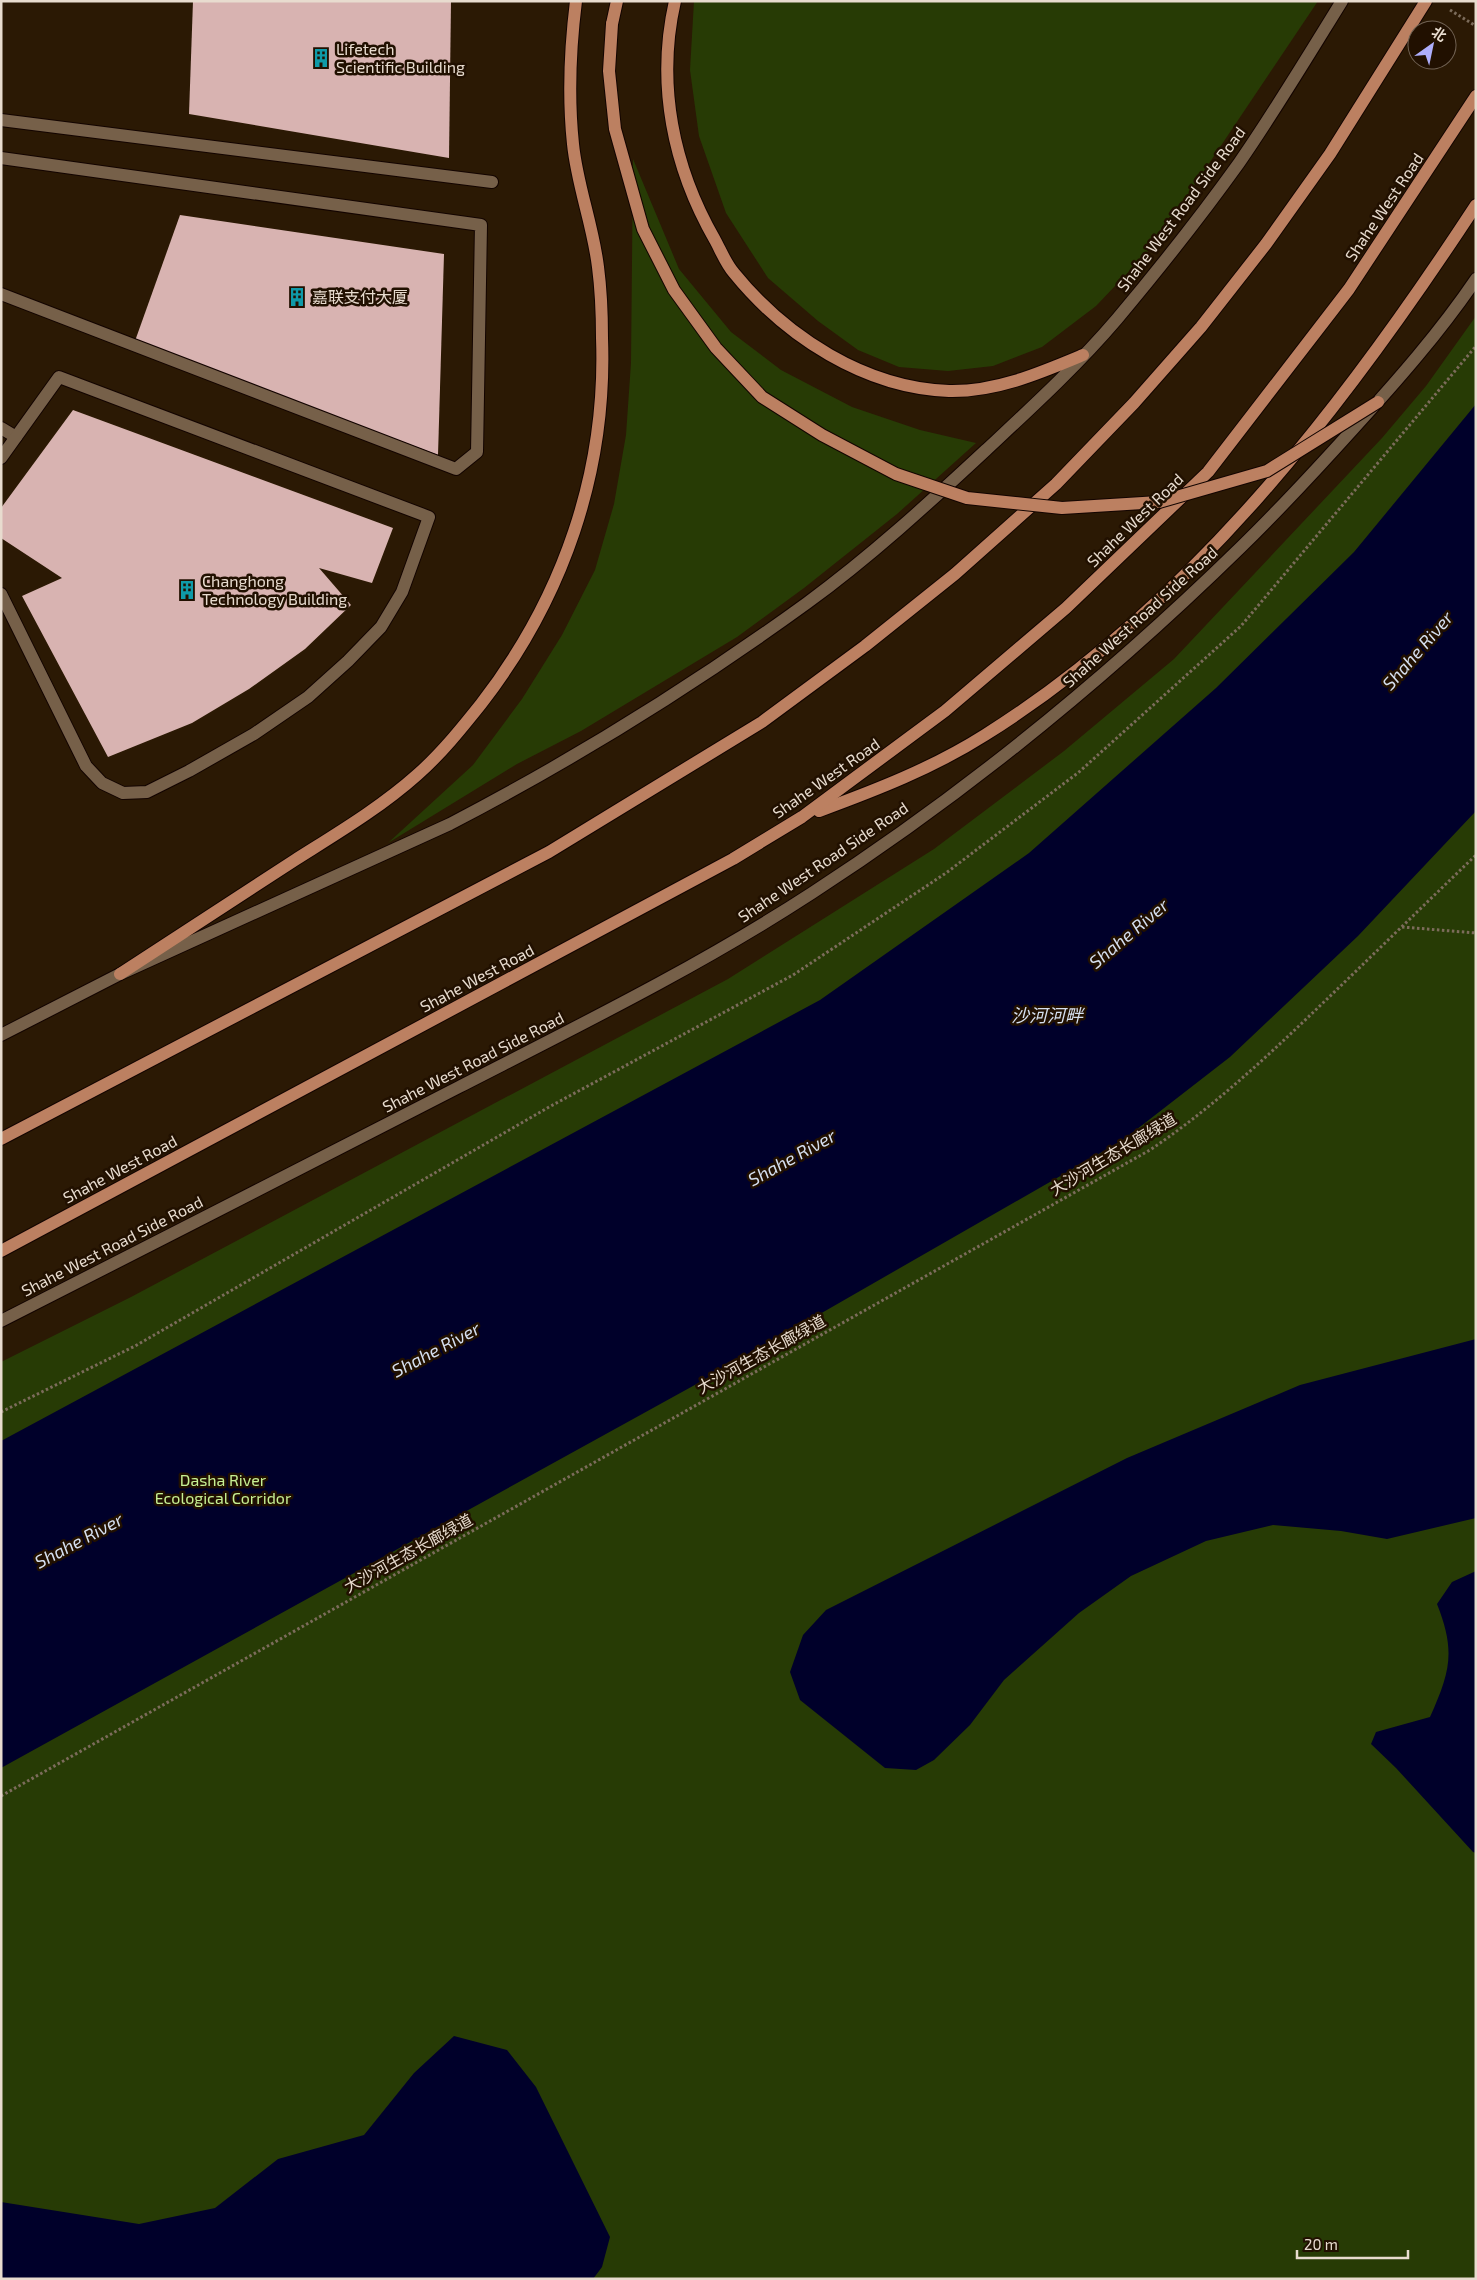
<svg xmlns="http://www.w3.org/2000/svg" width="1477" height="2280" font-family="'Exo 2','Noto Sans SC',sans-serif">
	<rect width="100%" height="100%" fill="#2b1904"/>
	<g fill="#273b05">
		<path d="M694 1H1318L1155 244 1096 306 1042 347 993 366 948 371 899 367 858 350 818 321 768 278 726 213 699 136 690 70Z"/>
		<path d="M633 159 679 269 731 332 781 370 852 407 920 430 976 443 897 514 804 588 737 637 581 731 517 764 388 843 473 765 522 699 562 635 595 570 614 504 626 435 631 363Z"/>
		<path d="M1476 316V2279H1V1362L131 1297 728 979 934 849 1064 751 1174 659 1382 438 1426 386Z"/>
	</g>
	<g fill="#00002a">
		<path d="M1476 404V811L1358 936 1230 1057 1123 1140 731 1365 1 1768V1441L820 1000 1029 853 1216 688 1354 552Z"/>
		<path d="M1476 1339V1518L1387 1539 1341 1531 1273 1525 1206 1541 1131 1576 1079 1613 1004 1680 970 1725 934 1760 916 1770 885 1768 800 1700 790 1672 803 1635 826 1610 1127 1458 1300 1385Z"/>
		<path d="M1476 1571V1853L1473 1852 1396 1768 1371 1744 1376 1732 1430 1717C1450 1672 1456 1652 1437 1604L1452 1582Z"/>
		<path d="M454 2036 507 2050 536 2087 610 2237 602 2267 593 2279H1V2202L139 2224 215 2208 278 2159 364 2135 414 2073Z"/>
	</g>
	<g fill="#d8b3b1">
		<path d="M193 1H451L449 158 189 114Z"/>
		<path d="M180 215 444 254 438 455 135 341Z"/>
		<path d="M73 410 393 528 372 583 319 568 351 605 305 649 249 689 192 723 108 757 22 596 62 578 1 538V508Z"/>
	</g>
	<g fill="none" stroke-linecap="round" stroke-linejoin="round">
		<g stroke="#130400" stroke-width="14">
			<g id="service">
				<path d="M1 120 492 182"/>
				<path d="M1 158 481 225 477 452 456 469 1 294"/>
				<path d="M1 428 16 437"/>
				<path d="M1 458 59 377 429 517 402 592 381 627 348 661 308 697 254 734 189 771 147 792 123 793 102 783 86 766 1 594"/>
			</g>
		</g>
		<g stroke="#130400" stroke-width="14">
			<g id="secondary">
				<path d="M1 1035 120 974 450 824C575 759 694 685 807 603 870 557 929 503 986 450 1031 408 1077 366 1117 319 1159 269 1201 216 1239 163 1275 111 1308 56 1342 1"/>
				<path d="M1 1321C154 1243 306 1166 459 1087 578 1026 700 966 812 893 966 793 1109 676 1240 548 1280 509 1317 469 1354 428 1397 381 1440 332 1476 279"/>
			</g>
		</g>
		<g stroke="#130400" stroke-width="14">
			<g id="primary">
				<path d="M675 1C656 84 673 167 715 240 721 251 726 264 734 273 786 337 865 388 949 391 996 392 1040 373 1083 355"/>
				<path d="M612 24 617 1"/>
				<path d="M819 811C876 790 933 768 985 735 1192 605 1344 407 1476 205"/>
				<path d="M120 974C178 936 236 898 295 860 336 834 380 808 417 775 441 754 461 729 481 704 563 598 607 472 602 338 602 315 601 290 598 267 593 225 577 185 573 144 568 96 570 49 576 1"/>
				<path d="M1 1139 549 852 762 722 865 646 955 574 1056 484 1134 403 1201 327 1266 244 1330 154 1426 1"/>
				<path d="M1 1251 733 859 802 817 945 711 1066 608 1208 472 1349 289 1476 96"/>
			</g>
		</g>
		<g stroke="#7c6c5b" stroke-width="3" stroke-dasharray="2.5 2.5" stroke-linecap="butt">
			<path d="M1450 10 1476 26"/>
			<path d="M1402 927 1476 933"/>
			<path d="M1 1412 135 1346 549 1107 793 975 946 873 1079 772 1241 626 1476 346"/>
			<path d="M1 1796 1150 1150C1215 1106 1270 1054 1326 1000 1376 952 1426 903 1476 855"/>
		</g>
		<use href="#service" stroke="#766049" stroke-width="12"/>
		<use href="#secondary" stroke="#766049" stroke-width="12"/>
		<use href="#primary" stroke="#bc8061" stroke-width="12"/>
		<g stroke="#130400" stroke-width="14" stroke-linecap="butt">
			<path id="primary-bridge" d="M612 24 609 71 615 129 643 229 674 290 716 348 762 397 822 435 896 474 967 498 1062 508 1159 502 1267 471 1378 402"/>
		</g>
		<use href="#primary-bridge" stroke="#bc8061" stroke-width="12"/>
	</g>
	<defs>
		<g id="building-bare" transform="scale(1.5)"><path d="M-4-6H4V6H1V3H-1V6H-4ZM-2.5-4.3h1.7v1.8h-1.7ZM.8-4.3h1.7v1.8H.8ZM-2.5-1h1.7V.8h-1.7ZM.8-1h1.7V.8H.8Z" fill="#0f9aa8" stroke="#211000" stroke-width="2.5" paint-order="stroke"/></g>
	</defs>
	<g fill-rule="evenodd">
		<use href="#building-bare" x="321" y="58"/>
		<use href="#building-bare" x="297" y="297"/>
		<use href="#building-bare" x="187" y="590"/>
	</g>
	<g text-anchor="middle" stroke-width="5" stroke-linejoin="round" paint-order="stroke">
		<g font-size="16" fill="#e8dccf" stroke="#211000" text-anchor="start">
			<text x="336" y="55">Lifetech<tspan x="336" dy="18">Scientific Building</tspan></text>
			<text x="312" y="303">嘉联支付大厦</text>
			<text x="202" y="587">Changhong<tspan x="202" dy="18">Technology Building</tspan></text>
		</g>
		<g font-size="16" fill="#e8dccf" stroke="#211000">
			<text transform="translate(1384 207) rotate(-56)" y="6">Shahe West Road</text>
			<text transform="translate(1181 209) rotate(-53)" y="6">Shahe West Road Side Road</text>
			<text transform="translate(1135 520) rotate(-44)" y="6">Shahe West Road</text>
			<text transform="translate(1140 617) rotate(-42)" y="6">Shahe West Road Side Road</text>
			<text transform="translate(826 778) rotate(-35)" y="6">Shahe West Road</text>
			<text transform="translate(823 862) rotate(-34)" y="6">Shahe West Road Side Road</text>
			<text transform="translate(477 978) rotate(-28)" y="6">Shahe West Road</text>
			<text transform="translate(473 1062) rotate(-27)" y="6">Shahe West Road Side Road</text>
			<text transform="translate(1113 1154) rotate(-31)" y="6">大沙河生态长廊绿道</text>
			<text transform="translate(120 1169) rotate(-28)" y="6">Shahe West Road</text>
			<text transform="translate(112 1246) rotate(-27)" y="6">Shahe West Road Side Road</text>
			<text transform="translate(761 1354) rotate(-29)" y="6">大沙河生态长廊绿道</text>
			<text transform="translate(408 1553) rotate(-29)" y="6">大沙河生态长廊绿道</text>
		</g>
		<g font-size="16" fill="#c7f094" stroke="#211000">
			<text x="223" y="1486">Dasha River<tspan x="223" dy="18">Ecological Corridor</tspan></text>
		</g>
		<g font-size="18" font-style="italic" fill="#d5dfef" stroke="#211000">
			<text transform="translate(1418 651) rotate(-49)" y="6">Shahe River</text>
			<text transform="translate(1129 934) rotate(-40)" y="6">Shahe River</text>
			<text x="1047" y="1022">沙河河畔</text>
			<text transform="translate(792 1158) rotate(-29)" y="6">Shahe River</text>
			<text transform="translate(436 1350) rotate(-28)" y="6">Shahe River</text>
			<text transform="translate(79 1541) rotate(-28)" y="6">Shahe River</text>
		</g>
	</g>
	<rect width="1477" height="2280" fill="none" stroke="#e8dccf" stroke-width="5"/>
	<g transform="translate(1432 45) rotate(33)"><circle r="24" fill="#211000" stroke="#716253"/>
	<path d="M0-4L9 19L0 12L-9 19Z" fill="#aeaefb"/>
	<text y="-8" font-size="14" font-weight="bold" text-anchor="middle" fill="#e8dccf">北</text>
	</g>
	<path d="M1297 2250v8h111v-8" fill="none" stroke="#e8dccf" stroke-width="2.5"/>
	<text x="1304" y="2250" font-size="15" fill="#e8dccf" stroke="#211000" stroke-width="4" paint-order="stroke">20 m</text>
</svg>
